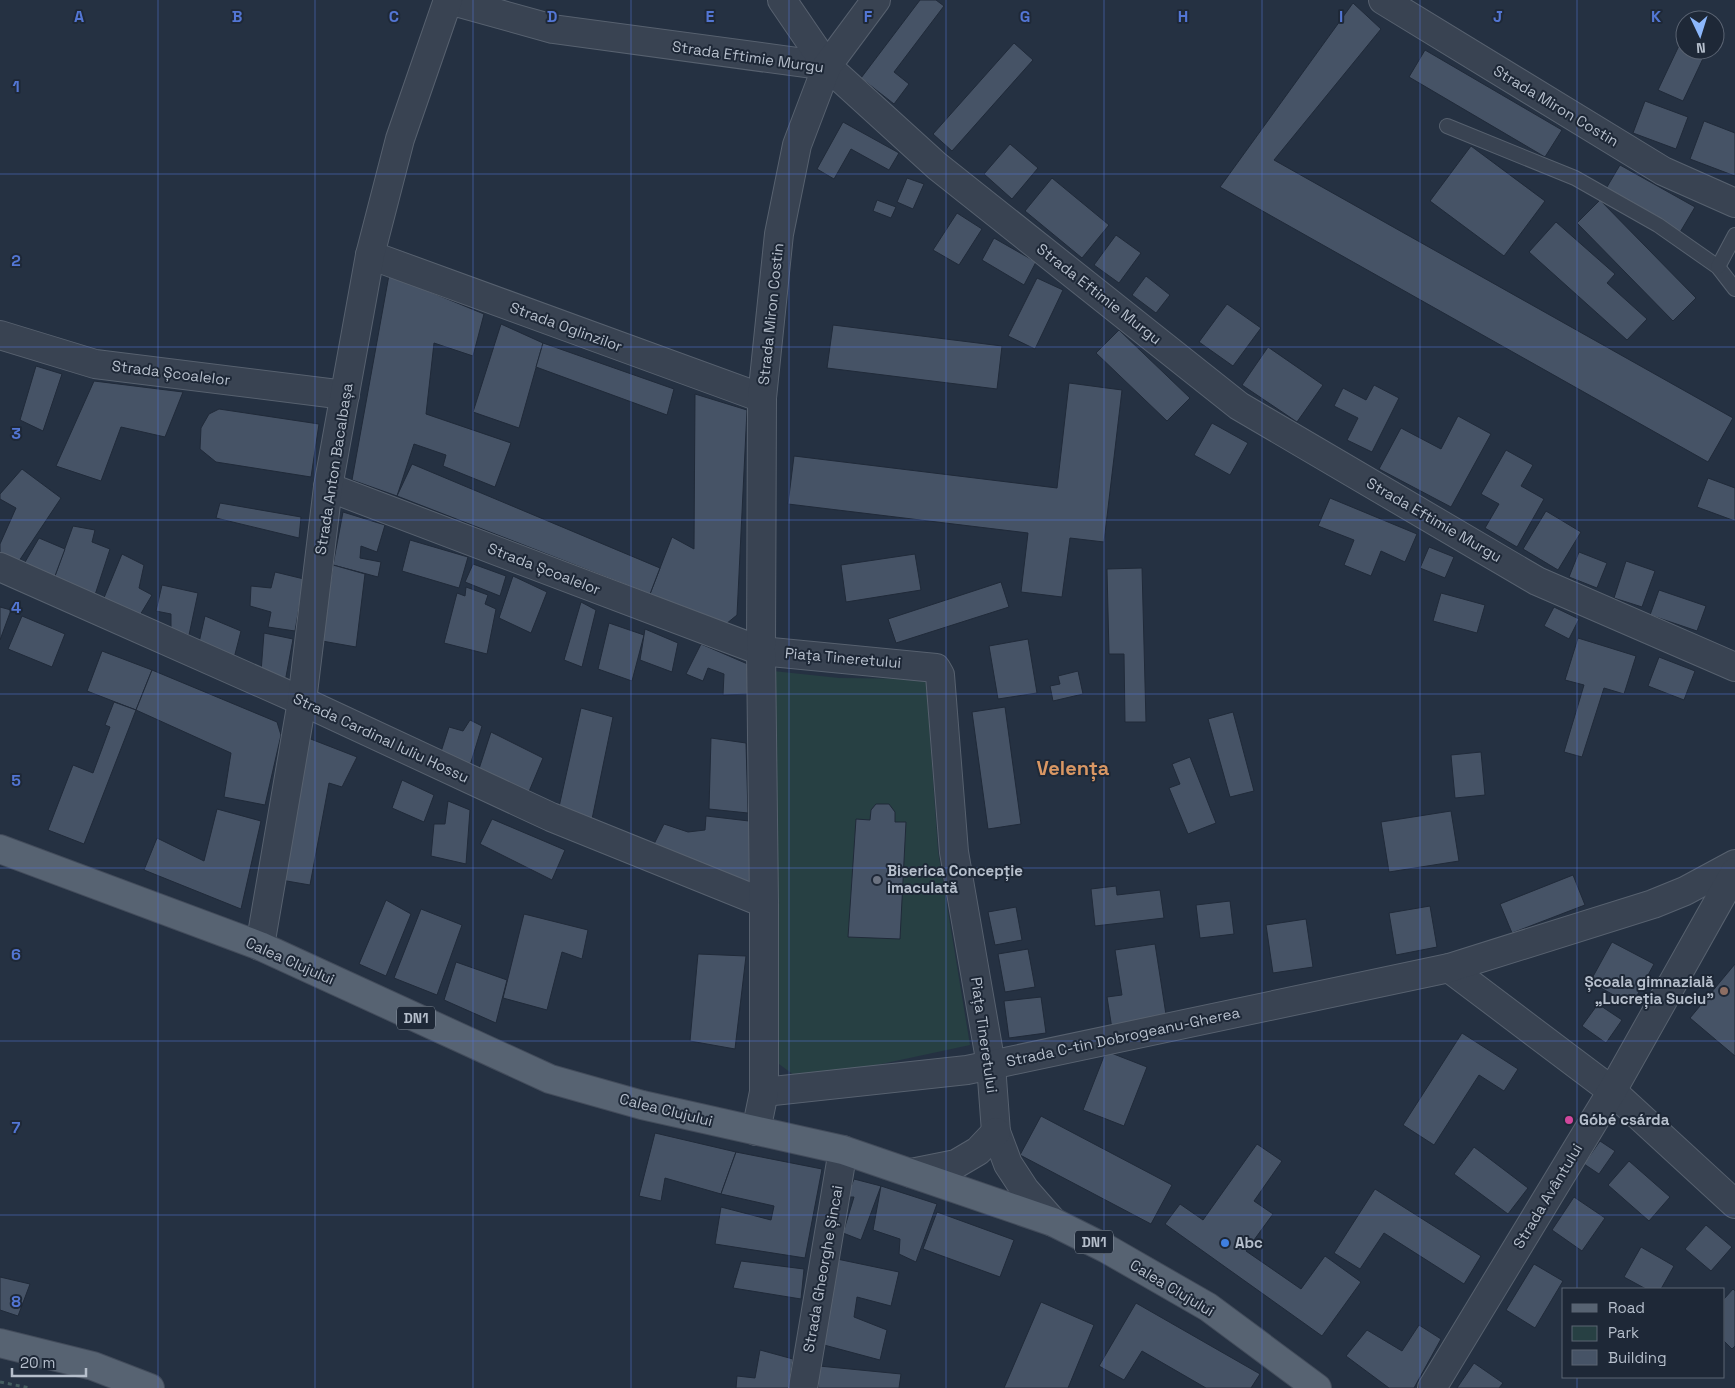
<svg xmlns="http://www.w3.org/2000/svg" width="1735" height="1388" font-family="'Space Grotesk',sans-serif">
	<rect width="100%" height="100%" fill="#253142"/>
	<path fill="#274043" d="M773 671 839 678 926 679 938 851 970 1045 802 1081 779 1064Z"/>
	<g fill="#465366" stroke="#202a39">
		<path d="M920 0H936L944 6 894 72 909 84 894 104 861 78Z"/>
		<path d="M1353 3 1381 29 1274 160 1733 418 1708 462 1220 187Z"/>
		<path d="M1685 33V50H1707L1683 101 1658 90Z"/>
		<path d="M1014 43 1033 60 952 151 933 134Z"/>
		<path d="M1425 50 1562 130 1545 157 1409 77Z"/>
		<path d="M1645 101 1688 117 1676 149 1633 133Z"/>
		<path d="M1704 121 1735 133V176L1690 159Z"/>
		<path d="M843 122 899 153 889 170 851 149 834 179 817 169Z"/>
		<path d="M1010 144 1038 168 1012 199 984 174Z"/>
		<path d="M1471 146 1545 201 1504 256 1430 201Z"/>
		<path d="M1620 165 1695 207 1679 234 1604 192Z"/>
		<path d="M907 178 924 184 913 209 897 202Z"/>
		<path d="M1052 178 1109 225 1082 258 1025 211Z"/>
		<path d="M877 200 896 207 891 218 873 211Z"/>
		<path d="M1600 200 1696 298 1673 321 1577 223Z"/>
		<path d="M957 213 982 229 959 265 933 250Z"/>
		<path d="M1556 222 1615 274 1607 283 1647 319 1627 340 1529 252Z"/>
		<path d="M1116 235 1141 253 1119 283 1094 265Z"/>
		<path d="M994 238 1036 262 1024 285 982 260Z"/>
		<path d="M389 275 484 314 473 356 434 343 426 414 511 443 495 487 443 466 446 455 414 444 397 496 352 480Z"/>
		<path d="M1146 276 1170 295 1156 313 1132 295Z"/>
		<path d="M1037 278 1063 290 1035 349 1008 336Z"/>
		<path d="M1227 304 1261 328 1233 366 1199 342Z"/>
		<path d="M501 324 543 343 519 428 473 412Z"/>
		<path d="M833 325 1002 346 997 389 827 368Z"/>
		<path d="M1119 330 1190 398 1167 421 1096 353Z"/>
		<path d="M543 343 674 389 667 415 536 367Z"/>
		<path d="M1268 347 1323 385 1297 422 1242 385Z"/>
		<path d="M36 366 62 374 43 431 20 420Z"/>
		<path d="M94 381 183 392 165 437 121 427 101 481 56 466Z"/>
		<path d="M1069 383 1122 390 1104 542 1070 538 1062 597 1021 592 1028 533 788 504 794 456 1057 488Z"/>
		<path d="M1374 385 1399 398 1372 452 1347 440 1358 418 1334 406 1343 388 1366 400Z"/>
		<path d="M695 394 747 410 737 615 726 624 650 594 672 537 694 549Z"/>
		<path d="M219 409 319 424 311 477 216 462 200 449 201 428 209 414Z"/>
		<path d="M1458 416 1491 434 1451 507 1379 469 1401 428 1441 449Z"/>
		<path d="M1212 423 1248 443 1230 475 1194 455Z"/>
		<path d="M1506 450 1533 465 1521 486 1544 499 1517 547 1485 528 1499 504 1481 494Z"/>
		<path d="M412 464 660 568 650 594 397 496Z"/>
		<path d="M22 469 61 498 17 564 0 558V544L16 508 0 499V494Z"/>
		<path d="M1708 478 1735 488V521L1697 507Z"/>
		<path d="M1330 498 1417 534 1405 562 1381 551 1371 576 1344 565 1354 540 1318 526Z"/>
		<path d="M220 503 301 517 299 538 216 518Z"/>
		<path d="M1546 511 1581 532 1558 570 1523 549Z"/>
		<path d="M343 512 385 525 377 552 361 546 360 558 381 562 378 577 333 565Z"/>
		<path d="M73 526 95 530 92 542 110 549 93 601 52 584Z"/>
		<path d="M39 538 65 549 52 584 21 569Z"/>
		<path d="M410 540 468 557 459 588 402 571Z"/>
		<path d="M1429 547 1454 557 1445 578 1420 568Z"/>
		<path d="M1579 552 1607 563 1597 588 1569 577Z"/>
		<path d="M122 554 144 565 139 588 152 595 137 620 101 605Z"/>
		<path d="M915 554 921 590 846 602 841 565Z"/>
		<path d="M1626 561 1655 571 1642 607 1614 598Z"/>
		<path d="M473 564 506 576 500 596 465 582Z"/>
		<path d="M333 565 365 574 356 647 322 641Z"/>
		<path d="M1142 568 1146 722H1125L1124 654H1109L1107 569Z"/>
		<path d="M275 572 304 579 295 631 268 627 271 612 250 606 251 586 271 588Z"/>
		<path d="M513 576 547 592 531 633 499 618Z"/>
		<path d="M1001 582 1009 607 896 643 888 619Z"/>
		<path d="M162 585 198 593 189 635 171 629V614L156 611Z"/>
		<path d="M466 587 488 595 485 604 496 609 487 654 444 643 457 593 465 596Z"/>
		<path d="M1659 590 1706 606 1697 631 1650 615Z"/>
		<path d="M1441 593 1485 605 1477 633 1433 621Z"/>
		<path d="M581 602 596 610 582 667 564 660Z"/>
		<path d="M0 607 11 610 0 640Z"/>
		<path d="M1554 607 1579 619 1569 639 1544 626Z"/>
		<path d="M22 616 65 634 52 667 8 649Z"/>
		<path d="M205 616 241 631 233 662 198 647Z"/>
		<path d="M609 623 644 635 632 681 598 669Z"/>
		<path d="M645 629 678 643 672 672 640 660Z"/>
		<path d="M264 633 293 639 285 682 261 672Z"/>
		<path d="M1578 638 1636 656 1624 694 1604 688 1582 757 1564 752 1584 685 1565 680Z"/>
		<path d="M1028 639 1037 693 998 699 989 646Z"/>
		<path d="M701 644 750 665 752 694 723 695 724 674 708 668 703 681 686 674Z"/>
		<path d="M102 651 152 670 136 710 87 691Z"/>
		<path d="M1659 657 1695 671 1684 700 1648 686Z"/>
		<path d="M152 670 277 722 281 735 265 805 224 797 231 753 136 710Z"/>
		<path d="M1078 671 1083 694 1053 701 1050 686 1060 684 1058 676Z"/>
		<path d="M114 702 136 710 84 844 48 830 73 765 93 773 110 727 105 725Z"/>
		<path d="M1005 707 1021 824 988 829 972 712Z"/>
		<path d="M581 708 613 717 591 824 559 807Z"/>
		<path d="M1233 712 1254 791 1230 797 1208 719Z"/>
		<path d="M470 720 482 726 469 769 439 758 449 727 463 731Z"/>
		<path d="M491 732 543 758 528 794 478 772Z"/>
		<path d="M303 736 357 757 342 787 329 783 310 885 281 880Z"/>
		<path d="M711 738 746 743 748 813 709 809Z"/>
		<path d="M1481 752 1485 795 1455 798 1451 755Z"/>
		<path d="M1190 757 1216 823 1188 834 1169 788 1180 784 1172 764Z"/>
		<path d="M402 780 434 795 424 822 392 808Z"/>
		<path d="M448 801 470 810 466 864 431 856 434 824H445Z"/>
		<path d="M876 804H889L895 812V822H906L900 939 848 937 856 819 870 820 871 810Z"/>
		<path d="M217 809 261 821 241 909 144 870 157 838 204 861Z"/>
		<path d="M1451 811 1459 861 1389 872 1381 822Z"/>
		<path d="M706 816 749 821 752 880 741 885 653 846 664 824 688 832 705 830Z"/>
		<path d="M492 819 565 850 552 880 480 844Z"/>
		<path d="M1573 875 1585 905 1512 933 1500 904Z"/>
		<path d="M1116 886 1117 895 1160 890 1164 918 1095 926 1091 889Z"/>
		<path d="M386 900 411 914 386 976 359 964Z"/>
		<path d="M1230 901 1234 934 1200 938 1196 905Z"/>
		<path d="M1430 906 1437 947 1396 955 1389 913Z"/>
		<path d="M1016 907 1022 940 995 945 988 912Z"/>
		<path d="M421 909 462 925 437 995 394 978Z"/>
		<path d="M524 914 588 930 582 959 562 952 547 1010 503 998Z"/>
		<path d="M1306 919 1313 967 1273 973 1266 925Z"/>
		<path d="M1612 942 1654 964 1632 1005 1590 982Z"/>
		<path d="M1155 944 1167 1021 1112 1029 1107 997 1122 995 1115 950Z"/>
		<path d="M1028 949 1035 987 1005 992 998 954Z"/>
		<path d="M698 954 746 956 735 1049 690 1041Z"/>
		<path d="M456 962 507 980 496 1023 444 1000Z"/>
		<path d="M1735 964V1056L1690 1018Z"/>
		<path d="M1041 997 1046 1033 1009 1038 1004 1001Z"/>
		<path d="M1598 1004 1622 1020 1606 1043 1582 1026Z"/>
		<path d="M1462 1033 1518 1069 1504 1091 1479 1075 1434 1145 1403 1125Z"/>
		<path d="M1106 1051 1147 1067 1124 1126 1083 1110Z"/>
		<path d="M1041 1116 1172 1185 1151 1224 1020 1155Z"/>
		<path d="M655 1133 736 1152 721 1194 665 1178 661 1201 639 1196Z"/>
		<path d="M1600 1141 1615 1151 1599 1174 1584 1164Z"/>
		<path d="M1257 1144 1282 1161 1254 1201 1273 1214 1246 1251 1301 1289 1325 1256 1361 1282 1322 1336 1165 1224 1180 1204 1203 1220Z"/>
		<path d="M1474 1147 1528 1188 1508 1214 1454 1174Z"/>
		<path d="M736 1152 822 1169 805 1258 715 1244 721 1207 771 1220 774 1206 721 1194Z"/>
		<path d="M1629 1161 1670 1197 1649 1221 1608 1185Z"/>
		<path d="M854 1179 881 1186 861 1240 843 1233 854 1197H847Z"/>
		<path d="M881 1186 937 1204 916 1262 899 1254 900 1239 873 1230Z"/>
		<path d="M1375 1189 1481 1256 1464 1284 1384 1233 1360 1269 1334 1253Z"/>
		<path d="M1574 1197 1605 1218 1582 1251 1552 1230Z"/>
		<path d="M937 1212 1014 1240 1000 1277 923 1249Z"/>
		<path d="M1706 1225 1732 1247 1711 1271 1685 1249Z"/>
		<path d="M1641 1247 1674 1266 1661 1289H1646L1624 1277Z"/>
		<path d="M837 1259 899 1272 891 1306 857 1297 854 1317 887 1330 880 1360 824 1345Z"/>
		<path d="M741 1261 804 1269 801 1299 733 1288Z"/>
		<path d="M1534 1264 1563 1281 1535 1328 1506 1310Z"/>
		<path d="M0 1277 30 1284 18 1316 0 1310Z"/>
		<path d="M1733 1289 1735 1291V1346L1732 1349 1724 1341V1299Z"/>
		<path d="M1041 1302 1094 1325 1068 1388H1004Z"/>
		<path d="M1136 1303 1260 1374 1251 1388H1206L1142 1351 1124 1380 1099 1366Z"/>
		<path d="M1419 1325 1441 1339 1414 1388H1389L1346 1356 1367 1330 1402 1351Z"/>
		<path d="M760 1350 793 1359 789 1388H736L737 1376 755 1378Z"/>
		<path d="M1474 1363 1503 1383 1499 1388H1457Z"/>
		<path d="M819 1366 901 1374 899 1388H818Z"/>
	</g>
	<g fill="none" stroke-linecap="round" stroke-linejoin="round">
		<g stroke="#57616f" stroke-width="16">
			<g id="lane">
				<path d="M1447 126 1575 178 1658 225 1718 267 1735 289"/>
				<path d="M1718 267 1735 235"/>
			</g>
		</g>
		<g stroke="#57616f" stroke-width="30">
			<g id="street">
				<path d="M449 0 553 29 827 66"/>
				<path d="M782 0 827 66 937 166 1239 406 1537 581 1735 667"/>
				<path d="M1383 0 1663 171 1735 203"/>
				<path d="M370 255 762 398"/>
				<path d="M0 335 95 364 345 395"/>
				<path d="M328 487 761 651 936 668 940 675 954 852 991 1065 996 1132 1008 1164 1025 1190 1053 1222"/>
				<path d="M0 567 302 701 551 817 764 903"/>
				<path d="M260 946 302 701 328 487 370 255 400 139 448 0"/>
				<path d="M1449 968 1612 1091 1735 1204"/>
				<path d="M764 1092 967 1070 991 1065 1449 968 1653 904 1685 891 1735 864"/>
				<path d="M756 1131 764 1092V903L761 651 762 398 779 234 797 145 827 66 876 0"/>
				<path d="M911 1173 956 1164 978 1151 996 1132"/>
				<path d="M803 1388 843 1150"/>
				<path d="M1432 1388 1612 1091 1735 872"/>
			</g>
		</g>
		<g stroke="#434c5b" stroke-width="30">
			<g id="primary">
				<path d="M0 849 260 946 550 1079 642 1105 843 1150 1053 1222 1107 1249 1208 1307 1317 1388"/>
				<path d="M0 1343 93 1366 150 1388"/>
			</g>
		</g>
		<path stroke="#455d60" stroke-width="3" stroke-dasharray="4 4" stroke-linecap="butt" d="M0 1382 30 1388"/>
		<use href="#lane" stroke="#394352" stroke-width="14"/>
		<use href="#street" stroke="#394352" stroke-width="28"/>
		<use href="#primary" stroke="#576372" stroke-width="28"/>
	</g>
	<path fill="none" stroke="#5376d4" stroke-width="1" stroke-opacity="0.55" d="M158 0V1388M315 0V1388M473 0V1388M631 0V1388M789 0V1388M946 0V1388M1104 0V1388M1262 0V1388M1420 0V1388M1577 0V1289M0 174H1735M0 347H1735M0 520H1735M0 694H1735M0 868H1735M0 1041H1735M0 1215H1735M1577 1377V1388"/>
	<circle fill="#6b7280" stroke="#1e2837" stroke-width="2" cx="877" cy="880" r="5"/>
	<circle fill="#8d6e63" stroke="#1e2837" stroke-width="2" cx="1724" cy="991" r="5"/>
	<circle fill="#d1479c" stroke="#1e2837" stroke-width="2" cx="1569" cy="1120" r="5"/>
	<circle fill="#3f7fe0" stroke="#1e2837" stroke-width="2" cx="1225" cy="1243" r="5"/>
	<g text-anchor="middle" stroke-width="4" stroke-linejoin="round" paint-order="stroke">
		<g fill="#1e2837" stroke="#88929f" stroke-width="1">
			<rect x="397" y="1006.5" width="38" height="23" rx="4"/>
			<rect x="1075" y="1230.5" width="38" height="23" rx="4"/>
		</g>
		<g font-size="14" font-weight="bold" fill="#b6bfcc">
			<text x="416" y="1023">DN1</text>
			<text x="1094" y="1247">DN1</text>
		</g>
		<g font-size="15" fill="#b6bfcc" stroke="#1e2837">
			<text transform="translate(748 57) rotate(8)" y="5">Strada Eftimie Murgu</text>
			<text transform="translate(1556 106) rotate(31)" y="5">Strada Miron Costin</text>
			<text transform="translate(1099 294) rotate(38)" y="5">Strada Eftimie Murgu</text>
			<text transform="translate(771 314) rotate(-84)" y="5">Strada Miron Costin</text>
			<text transform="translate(566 327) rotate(20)" y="5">Strada Oglinzilor</text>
			<text transform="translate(171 373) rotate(7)" y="5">Strada Școalelor</text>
			<text transform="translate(334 469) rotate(-81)" y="5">Strada Anton Bacalbașa</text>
			<text transform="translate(1434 520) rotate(30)" y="5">Strada Eftimie Murgu</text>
			<text transform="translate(544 569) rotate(21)" y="5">Strada Școalelor</text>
			<text transform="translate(843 658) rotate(5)" y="5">Piața Tineretului</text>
			<text transform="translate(381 738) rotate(25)" y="5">Strada Cardinal Iuliu Hossu</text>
			<text transform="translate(290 961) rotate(24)" y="5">Calea Clujului</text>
			<text transform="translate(984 1035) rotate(82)" y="5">Piața Tineretului</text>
			<text transform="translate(1123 1037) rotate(-12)" y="5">Strada C-tin Dobrogeanu-Gherea</text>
			<text transform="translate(666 1110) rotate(14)" y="5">Calea Clujului</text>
			<text transform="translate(1548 1196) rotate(-59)" y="5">Strada Avântului</text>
			<text transform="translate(823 1269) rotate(-80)" y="5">Strada Gheorghe Șincai</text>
			<text transform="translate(1172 1288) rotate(31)" y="5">Calea Clujului</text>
		</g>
		<g font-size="15" font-weight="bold" fill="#b6bfcc" stroke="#1e2837" text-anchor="start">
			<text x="887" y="876">Biserica Concepție<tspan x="887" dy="17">imaculată</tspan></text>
			<text x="1714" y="987" text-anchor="end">Școala gimnazială<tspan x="1714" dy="17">„Lucreția Suciu”</tspan></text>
			<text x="1579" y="1125">Góbé csárda</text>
			<text x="1235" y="1248">Abc</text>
		</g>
		<g font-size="20" font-weight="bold" fill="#d99764" stroke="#1e2837">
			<text x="1073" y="775">Velența</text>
		</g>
	</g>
	<g font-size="16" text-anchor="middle" font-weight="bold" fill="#5376d4" stroke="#1e2837" stroke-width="4" stroke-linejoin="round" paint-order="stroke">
		<text x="79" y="22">A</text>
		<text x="237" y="22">B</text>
		<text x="394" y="22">C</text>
		<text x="552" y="22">D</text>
		<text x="710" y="22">E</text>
		<text x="868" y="22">F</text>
		<text x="1025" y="22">G</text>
		<text x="1183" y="22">H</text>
		<text x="1341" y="22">I</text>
		<text x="1498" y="22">J</text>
		<text x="1656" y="22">K</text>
		<text x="16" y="92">1</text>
		<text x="16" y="266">2</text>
		<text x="16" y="439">3</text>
		<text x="16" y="613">4</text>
		<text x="16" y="786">5</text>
		<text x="16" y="960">6</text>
		<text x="16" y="1133">7</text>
		<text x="16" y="1307">8</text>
	</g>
	<rect x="1562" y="1288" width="162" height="90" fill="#1e2837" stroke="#5b6473"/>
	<rect x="1572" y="1304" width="25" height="8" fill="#576372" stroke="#5b6473"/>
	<text x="1608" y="1313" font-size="15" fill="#b6bfcc">Road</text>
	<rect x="1572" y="1326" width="25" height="15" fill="#274043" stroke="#5b6473"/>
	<text x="1608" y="1338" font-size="15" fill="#b6bfcc">Park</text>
	<rect x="1572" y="1350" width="25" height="15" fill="#465366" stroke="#5b6473"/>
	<text x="1608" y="1363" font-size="15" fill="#b6bfcc">Building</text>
	<g transform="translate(1700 35) rotate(176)"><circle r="24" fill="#1e2837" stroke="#5b6473"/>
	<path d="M0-4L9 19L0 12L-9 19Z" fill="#8cb7fb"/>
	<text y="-8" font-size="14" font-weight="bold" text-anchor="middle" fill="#b6bfcc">N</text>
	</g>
	<path d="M12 1368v8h74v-8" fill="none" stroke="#b6bfcc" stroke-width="2.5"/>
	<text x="20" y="1368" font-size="15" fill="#b6bfcc" stroke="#1e2837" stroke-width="4" paint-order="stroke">20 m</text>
</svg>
